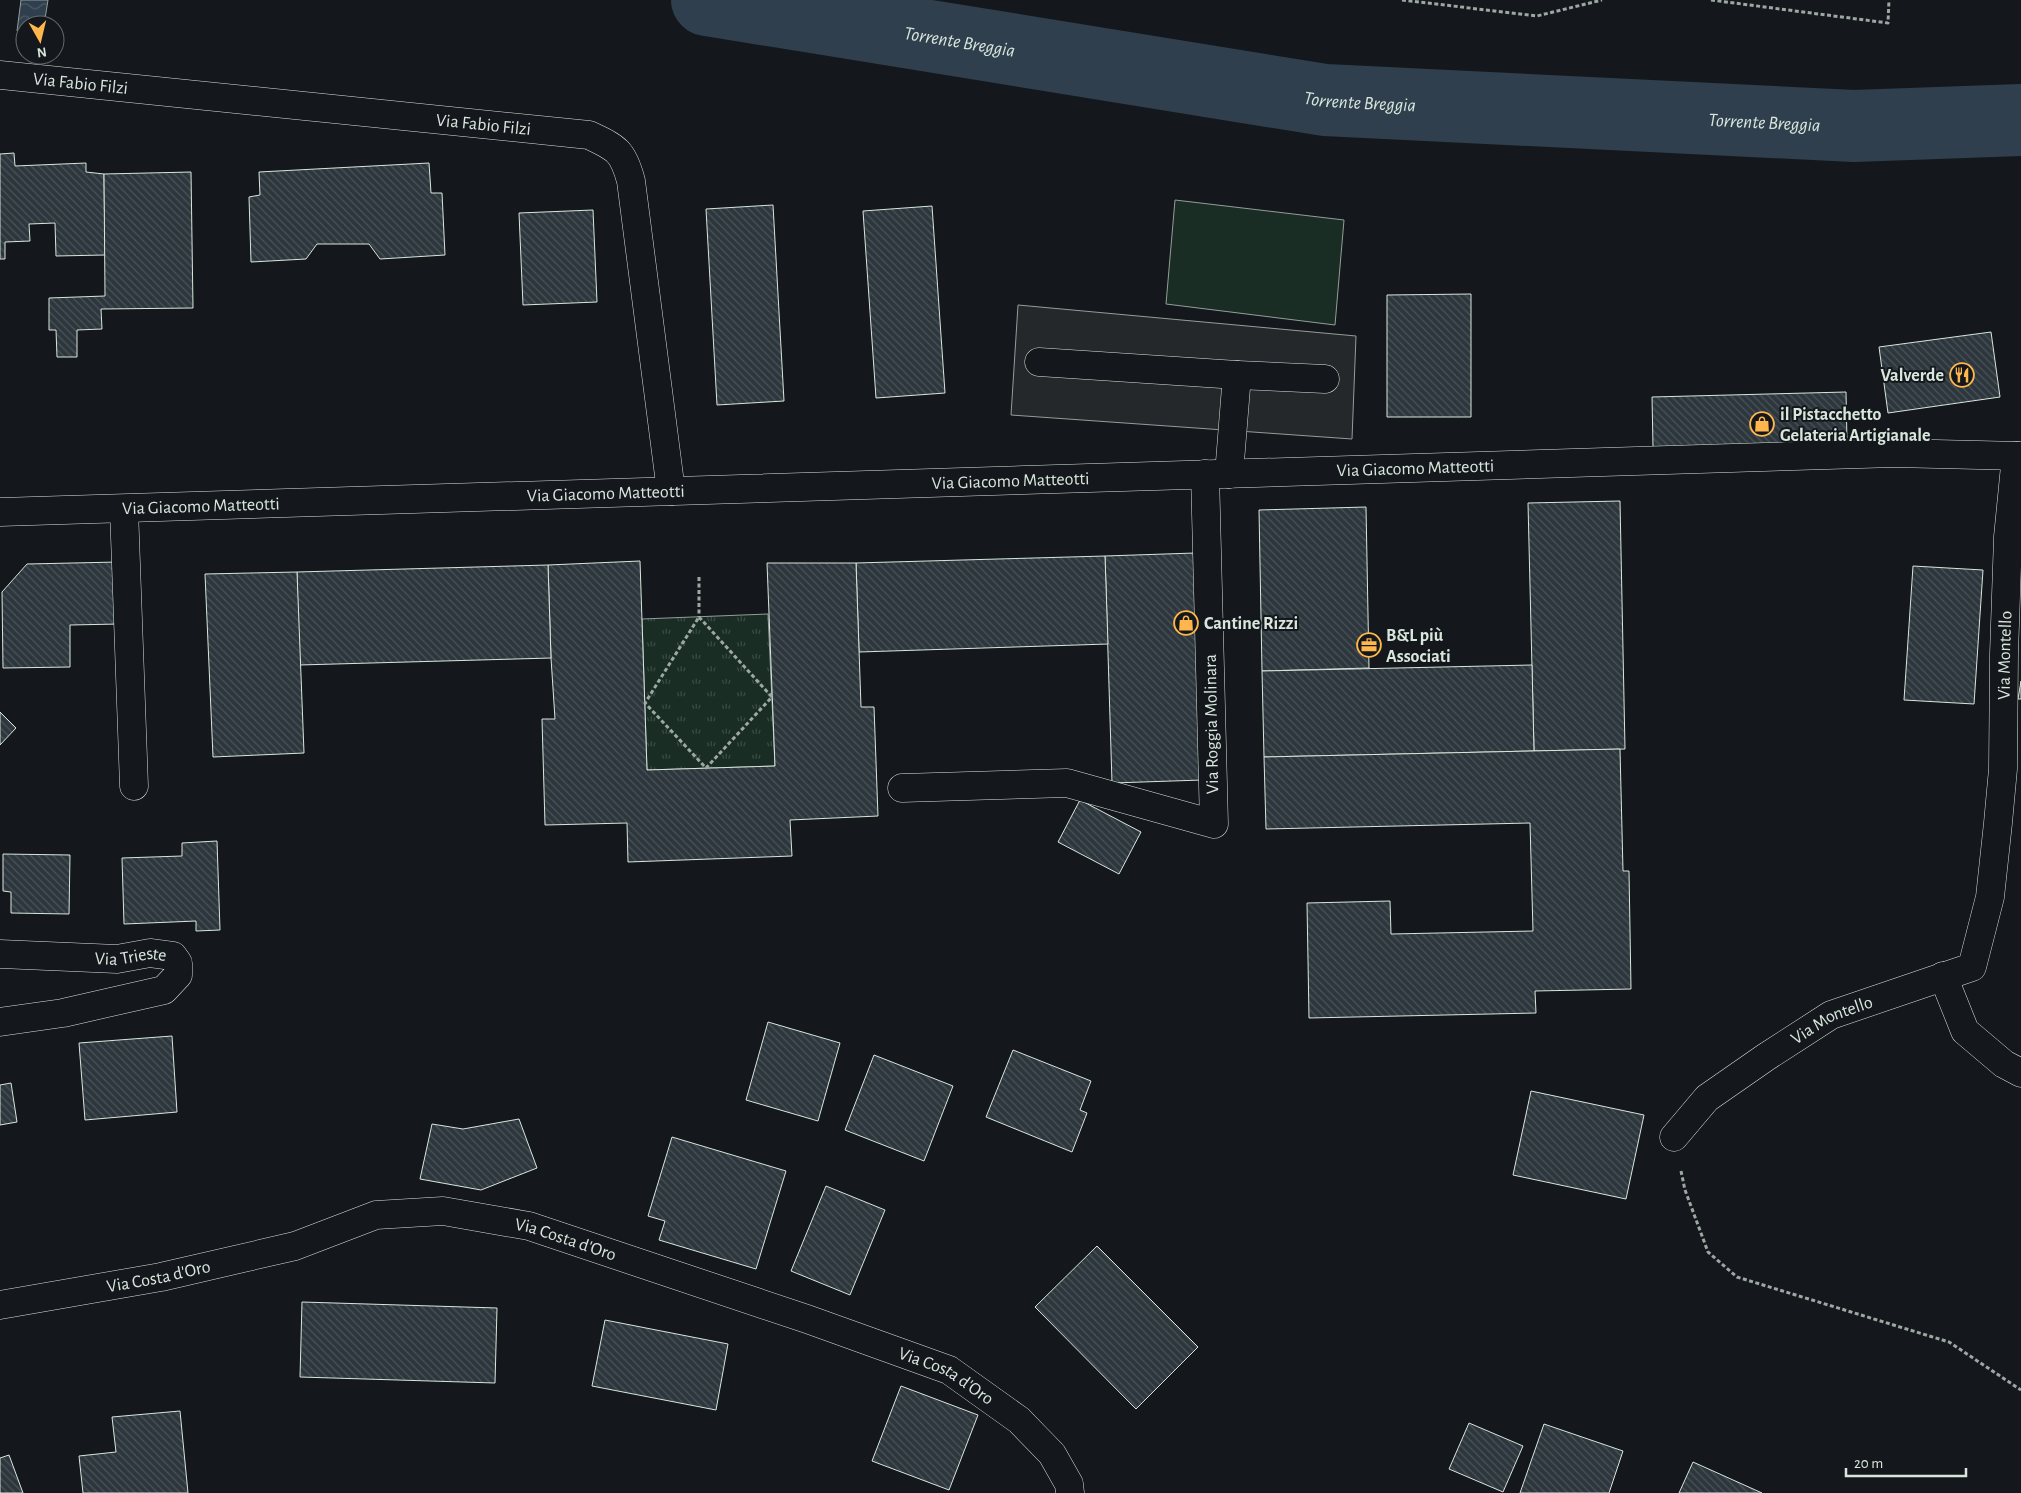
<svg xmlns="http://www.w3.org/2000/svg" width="2021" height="1493" font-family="'Alegreya Sans',sans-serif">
	<defs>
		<pattern id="grass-tufts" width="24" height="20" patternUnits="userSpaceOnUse" patternTransform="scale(1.25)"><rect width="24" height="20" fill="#1a2d24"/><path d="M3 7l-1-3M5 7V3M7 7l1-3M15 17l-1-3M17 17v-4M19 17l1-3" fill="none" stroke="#3b4b43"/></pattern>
		<pattern id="water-waves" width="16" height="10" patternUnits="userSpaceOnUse" patternTransform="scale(1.25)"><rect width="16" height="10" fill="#2f3f4d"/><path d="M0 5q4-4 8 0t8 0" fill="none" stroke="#4c5b66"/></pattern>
		<pattern id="building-back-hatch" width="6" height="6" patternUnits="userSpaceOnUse" patternTransform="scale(1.25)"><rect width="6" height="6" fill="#2c363c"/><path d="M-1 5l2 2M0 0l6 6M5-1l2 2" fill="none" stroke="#4a5358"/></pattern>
	</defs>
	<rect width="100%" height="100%" fill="#14181c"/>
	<path fill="url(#grass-tufts)" stroke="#939e99" d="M768 614 775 766 647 770 642 619Z"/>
	<path fill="#1a2d24" stroke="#939e99" d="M1175 200 1344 220 1335 325 1166 304Z"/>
	<path fill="#24282b" stroke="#939e99" d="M1018 305 1356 336 1352 439 1011 415Z"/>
	<path fill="url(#water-waves)" stroke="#939e99" d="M21 0H48L44 25H25V32L17 31Z"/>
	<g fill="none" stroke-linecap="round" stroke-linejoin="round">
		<path stroke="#2f3f4d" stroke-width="72" id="s1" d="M707 0 1325 100 1854 126 2021 120"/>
	</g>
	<g fill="url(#building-back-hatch)" stroke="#d8e6dc">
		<path d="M14 153 15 166 86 163V172L104 174 105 255 56 256 55 223 29 224 30 241 5 242V259H0V154Z"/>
		<path d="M429 163 431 193H442L445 255 380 259 369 244H317L306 259 251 262 249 197 260 195 259 172Z"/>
		<path d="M191 172 193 308 101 309 102 329 77 330V357H57L56 330H49V298L105 296 104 174Z"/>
		<path d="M773 205 784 401 717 405 706 209Z"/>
		<path d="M932 206 945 393 876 398 863 211Z"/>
		<path d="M593 210 597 302 523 305 519 213Z"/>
		<path d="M1471 294V417H1387V295Z"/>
		<path d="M1991 332 2000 397 1888 413 1879 347Z"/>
		<path d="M1846 392 1847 442 1653 447 1652 397Z"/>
		<path d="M1620 501 1625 749 1534 751 1528 503Z"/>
		<path d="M1366 507 1369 668 1262 671 1259 510Z"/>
		<path d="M1195 553 1202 780 1112 783 1105 556Z"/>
		<path d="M1105 556 1108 644 859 652 856 563Z"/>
		<path d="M640 561 647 770 775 766 767 563H856L861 707H874L878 816 790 820 792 856 628 862 627 823 545 825 542 719H555L551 658 548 565Z"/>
		<path d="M118 562 119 624 70 625V667L3 668 2 592 27 564Z"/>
		<path d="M548 565 551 658 299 665 297 572Z"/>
		<path d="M1913 566 1983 570 1974 704 1904 700Z"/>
		<path d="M297 572 304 753 213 757 205 574Z"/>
		<path d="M1532 665 1534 751 1264 757 1262 671Z"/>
		<path d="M2021 681V699H2018Z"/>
		<path d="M0 712 16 728 0 745Z"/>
		<path d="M1620 749 1623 871H1629L1631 989 1535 991 1536 1013 1309 1018 1307 903 1390 901 1391 934 1533 931 1530 823 1266 829 1264 757Z"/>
		<path d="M1080 800 1141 832 1119 874 1058 842Z"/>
		<path d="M217 841 220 930 196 931V921L124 924 122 858 182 856V843Z"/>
		<path d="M3 854 70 855 69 914 11 913V892L3 891Z"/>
		<path d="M768 1022 840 1043 818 1121 746 1100Z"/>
		<path d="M172 1036 177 1112 85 1120 79 1043Z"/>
		<path d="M1013 1050 1091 1081 1080 1110 1087 1113 1072 1152 986 1117Z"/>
		<path d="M874 1055 953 1086 924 1161 845 1130Z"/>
		<path d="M11 1083 17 1122 0 1125V1085Z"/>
		<path d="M1531 1091 1644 1115 1626 1199 1513 1175Z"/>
		<path d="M519 1119 537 1168 481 1190 420 1179 432 1124 463 1129Z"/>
		<path d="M672 1137 786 1171 756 1269 659 1240 665 1221 648 1216Z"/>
		<path d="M826 1186 885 1210 850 1295 791 1271Z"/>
		<path d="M1097 1246 1198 1347 1136 1409 1035 1307Z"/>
		<path d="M302 1302 497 1308 495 1383 300 1377Z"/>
		<path d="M605 1320 728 1344 716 1410 592 1386Z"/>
		<path d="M901 1386 978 1415 949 1490 872 1461Z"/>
		<path d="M180 1411 188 1493H83L79 1456 116 1452 112 1417Z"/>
		<path d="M1469 1423 1523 1446 1503 1492 1449 1469Z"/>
		<path d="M1544 1424 1623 1451 1609 1493H1520Z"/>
		<path d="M9 1455 23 1493H0V1458Z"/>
		<path d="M1693 1462 1762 1493H1679Z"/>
	</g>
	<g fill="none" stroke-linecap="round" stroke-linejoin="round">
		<g stroke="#d8e6dc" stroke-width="29">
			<g id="minor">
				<path id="s2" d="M0 75 589 135C617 148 623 151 631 181L671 491"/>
				<path d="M1039 362 1237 375 1325 379"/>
				<path d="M1229 474 1237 375"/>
				<path d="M124 509 134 786"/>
				<path id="s3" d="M0 512 1894 453 2021 456"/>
				<path d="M902 788 1067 783 1214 824 1205 474"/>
				<path id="s4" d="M0 954 117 959 150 953 173 956 178 963V975L164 990 63 1013 0 1022"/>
				<path d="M1943 976 1965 1031 2004 1064 2021 1073"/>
				<path id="s5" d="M1674 1137 1707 1098 1766 1057 1831 1015 1972 967 1990 897 1998 823 2003 769 2004 654 2008 537 2016 456"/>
				<path id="s6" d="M0 1305 161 1277 295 1246 376 1215 443 1211 529 1226 807 1319 949 1370 1019 1420 1052 1454 1069 1484 1070 1493"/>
			</g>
		</g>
		<g stroke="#9da8a2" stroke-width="3" stroke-dasharray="4 2.5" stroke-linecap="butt">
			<path d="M1402 0 1537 16 1602 0"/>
			<path d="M1711 0 1888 23 1889 0"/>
			<path d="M699 577V617"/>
			<path d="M699 617 772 697 706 768 645 703Z"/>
			<path d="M1681 1171 1685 1190 1708 1252 1737 1277 1949 1342 2021 1390"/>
		</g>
		<use href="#minor" stroke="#14181c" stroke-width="28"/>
	</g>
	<defs>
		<g id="restaurant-ring" transform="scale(1.25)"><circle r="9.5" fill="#14181c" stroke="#ffb74d" stroke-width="1.5"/><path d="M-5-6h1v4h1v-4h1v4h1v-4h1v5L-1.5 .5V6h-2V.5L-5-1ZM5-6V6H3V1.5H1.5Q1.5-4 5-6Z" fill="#ffb74d"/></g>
		<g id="shop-ring" transform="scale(1.25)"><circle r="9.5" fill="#14181c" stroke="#ffb74d" stroke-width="1.5"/><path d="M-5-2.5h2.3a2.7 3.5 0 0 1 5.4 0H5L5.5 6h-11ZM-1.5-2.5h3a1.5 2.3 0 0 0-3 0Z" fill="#ffb74d"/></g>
		<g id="office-ring" transform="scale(1.25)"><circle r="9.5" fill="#14181c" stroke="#ffb74d" stroke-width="1.5"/><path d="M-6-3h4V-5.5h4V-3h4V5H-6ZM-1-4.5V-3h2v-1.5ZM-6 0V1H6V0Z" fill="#ffb74d"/></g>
	</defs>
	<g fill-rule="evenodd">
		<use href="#restaurant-ring" x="1962" y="375"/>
		<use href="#shop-ring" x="1762" y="424"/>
		<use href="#shop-ring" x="1186" y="623"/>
		<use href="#office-ring" x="1369" y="645"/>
	</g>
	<g text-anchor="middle" stroke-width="4" stroke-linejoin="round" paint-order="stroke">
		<g font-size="18" fill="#d8e6dc" stroke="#14181c">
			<text dy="6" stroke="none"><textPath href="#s2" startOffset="81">Via Fabio Filzi</textPath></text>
			<text dy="6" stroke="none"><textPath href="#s2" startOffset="486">Via Fabio Filzi</textPath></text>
			<text dy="6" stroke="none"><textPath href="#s3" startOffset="1416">Via Giacomo Matteotti</textPath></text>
			<text dy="6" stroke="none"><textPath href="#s3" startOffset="1011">Via Giacomo Matteotti</textPath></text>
			<text dy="6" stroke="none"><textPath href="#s3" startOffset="606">Via Giacomo Matteotti</textPath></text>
			<text dy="6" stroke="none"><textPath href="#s3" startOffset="201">Via Giacomo Matteotti</textPath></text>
			<text dy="6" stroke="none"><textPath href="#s5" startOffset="664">Via Montello</textPath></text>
			<text transform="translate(1211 724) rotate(-91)" y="6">Via Roggia Molinara</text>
			<text dy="6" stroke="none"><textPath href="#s4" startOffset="131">Via Trieste</textPath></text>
			<text dy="6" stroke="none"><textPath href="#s5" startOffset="199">Via Montello</textPath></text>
			<text dy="6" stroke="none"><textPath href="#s6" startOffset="581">Via Costa d'Oro</textPath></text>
			<text dy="6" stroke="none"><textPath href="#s6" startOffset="161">Via Costa d'Oro</textPath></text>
			<text dy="6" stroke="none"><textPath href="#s6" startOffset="986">Via Costa d'Oro</textPath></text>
		</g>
		<g font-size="18" font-weight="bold" fill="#d8e6dc" stroke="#14181c" text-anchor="start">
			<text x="1944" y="381" text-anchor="end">Valverde</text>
			<text x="1780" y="420">il Pistacchetto<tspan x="1780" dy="21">Gelateria Artigianale</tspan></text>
			<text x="1204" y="629">Cantine Rizzi</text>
			<text x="1386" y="641">B&amp;L più<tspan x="1386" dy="21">Associati</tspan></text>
		</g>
		<g font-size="19" font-style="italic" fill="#d8e6dc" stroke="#14181c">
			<text dy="7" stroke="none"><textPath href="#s1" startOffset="256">Torrente Breggia</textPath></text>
			<text dy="7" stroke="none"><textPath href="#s1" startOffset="661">Torrente Breggia</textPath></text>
			<text dy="7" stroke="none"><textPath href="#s1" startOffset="1066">Torrente Breggia</textPath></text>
		</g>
	</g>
	<g transform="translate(40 40) rotate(172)"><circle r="24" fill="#14181c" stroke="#626a69"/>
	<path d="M0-4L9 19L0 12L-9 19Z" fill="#ffb74d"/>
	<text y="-8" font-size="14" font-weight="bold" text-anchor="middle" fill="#d8e6dc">N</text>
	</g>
	<path d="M1846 1468v8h120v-8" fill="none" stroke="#d8e6dc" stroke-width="2.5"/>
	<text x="1854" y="1468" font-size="15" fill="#d8e6dc" stroke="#14181c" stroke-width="4" paint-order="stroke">20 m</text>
</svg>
